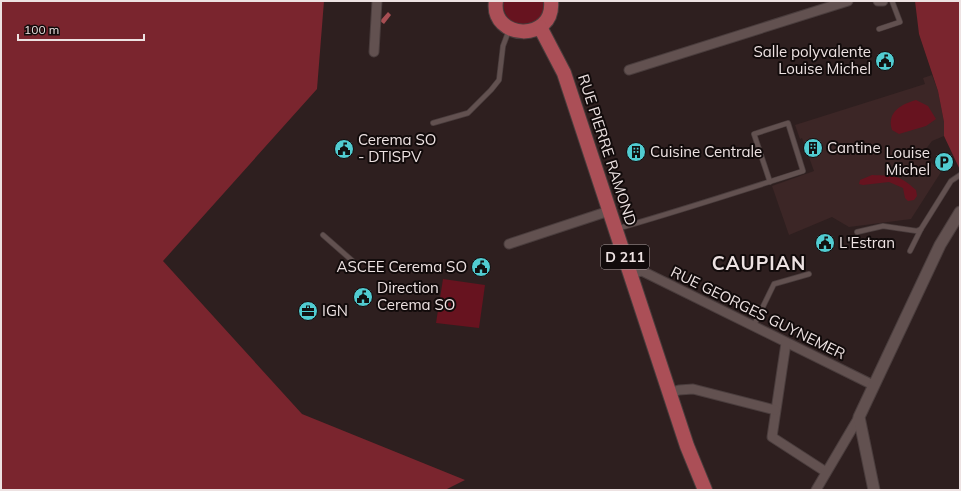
<svg xmlns="http://www.w3.org/2000/svg" width="961" height="491" font-family="Mulish,sans-serif">
	<rect width="100%" height="100%" fill="#2e1f1f"/>
	<path fill="#3c2626" d="M932 75 938 91 944 122V136L932 141 922 154 941 172 911 219 849 227 832 217 789 235 772 186 814 171 802 138 800 139 795 125 925 84 923 78Z"/>
	<g fill="#67131f">
		<path d="M503 1H545C544 33 503 34 503 1Z"/>
		<path d="M916 100 928 106 936 119 926 126 899 134 892 130C886 112 902 104 916 100Z"/>
		<path d="M872 175C895 176 898 174 916 190L917 196 914 200 908 201 905 198 903 188 889 182 863 185 859 184 860 180Z"/>
		<path d="M443 279 485 285 479 328 436 323Z"/>
	</g>
	<g fill="#7a252e">
		<path d="M1 1H324L317 89 163 261 302 414 465 480 445 490H1Z"/>
		<path d="M915 1H960V170L944 136V122L938 91 919 34Z"/>
	</g>
	<path fill="#a74e53" d="M388 12 391 15 384 24 380 21Z"/>
	<g fill="none" stroke-linecap="round" stroke-linejoin="round">
		<g stroke="#4a3d3d" stroke-width="6">
			<g id="service">
				<path d="M879 29 900 22 892 1"/>
				<path d="M433 123 468 113 491 90 499 80 503 46 509 30"/>
				<path d="M616 229C679 211 741 191 803 171L788 123 754 134 770 182"/>
				<path d="M857 232 883 226 917 231 921 229 951 181 960 175"/>
				<path d="M323 235 356 264"/>
				<path d="M910 251 921 229"/>
				<path d="M753 327 774 284 809 274"/>
			</g>
		</g>
		<g stroke="#4a3d3d" stroke-width="11">
			<g id="minor">
				<path d="M878 1H883"/>
				<path d="M374 52 377 1"/>
				<path d="M629 70 848 1"/>
				<path d="M509 244 609 211"/>
				<path d="M630 274 642 271 873 385"/>
				<path d="M786 343 772 437 826 472"/>
				<path d="M670 393 679 390 693 389 775 410"/>
				<path d="M816 490 859 417"/>
			</g>
		</g>
		<g stroke="#4a3d3d" stroke-width="13">
			<path id="tertiary" d="M874 490 859 417 940 245 960 212"/>
		</g>
		<g stroke="#4a3d3d" stroke-width="16">
			<g id="primary">
				<path d="M496 1C490 40 555 43 551 1"/>
				<path d="M540 27 564 73 687 446 705 490"/>
			</g>
		</g>
		<use href="#service" stroke="#625150" stroke-width="4.5"/>
		<use href="#minor" stroke="#625150" stroke-width="9"/>
		<use href="#tertiary" stroke="#625150" stroke-width="11"/>
		<use href="#primary" stroke="#ab4f57" stroke-width="14"/>
	</g>
	<defs>
		<g id="civic-disc" transform="scale(1)"><circle r="9.5" fill="#51ccd1" stroke="#120b0b"/><path d="M-.6-6.5H3V-4.5H.6V-3L4-1V1h2V6H-6V1h2V-1L-.6-3ZM-1.2 2.5V6h2.4V2.5Z" fill="#111"/></g>
		<g id="building-disc" transform="scale(1)"><circle r="9.5" fill="#51ccd1" stroke="#120b0b"/><path d="M-4-6H4V6H1V3H-1V6H-4ZM-2.5-4.3h1.7v1.8h-1.7ZM.8-4.3h1.7v1.8H.8ZM-2.5-1h1.7V.8h-1.7ZM.8-1h1.7V.8H.8Z" fill="#111"/></g>
		<g id="parking-disc" transform="scale(1)"><circle r="9.5" fill="#51ccd1" stroke="#120b0b"/><path d="M-3.5-5.5H1a3.5 3.5 0 0 1 0 7H-1V5.5H-3.5ZM-1-3.4V-.6H.8a1.4 1.4 0 0 0 0-2.8Z" fill="#111"/></g>
		<g id="office-disc" transform="scale(1)"><circle r="9.5" fill="#51ccd1" stroke="#120b0b"/><path d="M-6-3h4V-5.5h4V-3h4V5H-6ZM-1-4.5V-3h2v-1.5ZM-6 0V1H6V0Z" fill="#111"/></g>
	</defs>
	<g fill-rule="evenodd">
		<use href="#civic-disc" x="885" y="61"/>
		<use href="#building-disc" x="813" y="148"/>
		<use href="#civic-disc" x="344" y="149"/>
		<use href="#building-disc" x="636" y="152"/>
		<use href="#parking-disc" x="944" y="162"/>
		<use href="#civic-disc" x="825" y="243"/>
		<use href="#civic-disc" x="481" y="267"/>
		<use href="#civic-disc" x="363" y="297"/>
		<use href="#office-disc" x="308" y="311"/>
	</g>
	<g text-anchor="middle" stroke-width="4" stroke-linejoin="round" paint-order="stroke">
		<rect fill="#120b0b" stroke="#aba2a2" stroke-width="1" x="601" y="245" width="48" height="24" rx="3"/>
		<g font-size="14" font-weight="bold" fill="#ede2e2">
			<text x="625" y="262">D 211</text>
		</g>
		<g font-size="15" fill="#ede2e2" stroke="#120b0b" text-anchor="start">
			<text x="871" y="57" text-anchor="end">Salle polyvalente<tspan x="871" dy="17">Louise Michel</tspan></text>
			<text x="358" y="145">Cerema SO<tspan x="358" dy="17">- DTISPV</tspan></text>
			<text x="827" y="153">Cantine</text>
			<text x="650" y="157">Cuisine Centrale</text>
			<text x="930" y="158" text-anchor="end">Louise<tspan x="930" dy="17">Michel</tspan></text>
			<text x="839" y="248">L'Estran</text>
			<text x="467" y="272" text-anchor="end">ASCEE Cerema SO</text>
			<text x="377" y="293">Direction<tspan x="377" dy="17">Cerema SO</tspan></text>
			<text x="322" y="316">IGN</text>
		</g>
		<g font-size="15" fill="#ede2e2" stroke="#120b0b">
			<text transform="translate(607 150) rotate(72)" y="5">RUE PIERRE RAMOND</text>
			<text transform="translate(758 313) rotate(26)" y="5">RUE GEORGES GUYNEMER</text>
		</g>
		<g font-size="19" font-weight="bold" letter-spacing="1" fill="#ede2e2" stroke="#120b0b">
			<text x="759" y="270">CAUPIAN</text>
		</g>
	</g>
	<rect width="961" height="491" fill="none" stroke="#ede2e2" stroke-width="4"/>
	<path d="M18 34v6h126v-6" fill="none" stroke="#ede2e2" stroke-width="2"/>
	<text x="24" y="34" font-size="12" fill="#ede2e2" stroke="#120b0b" stroke-width="3" paint-order="stroke">100 m</text>
</svg>
